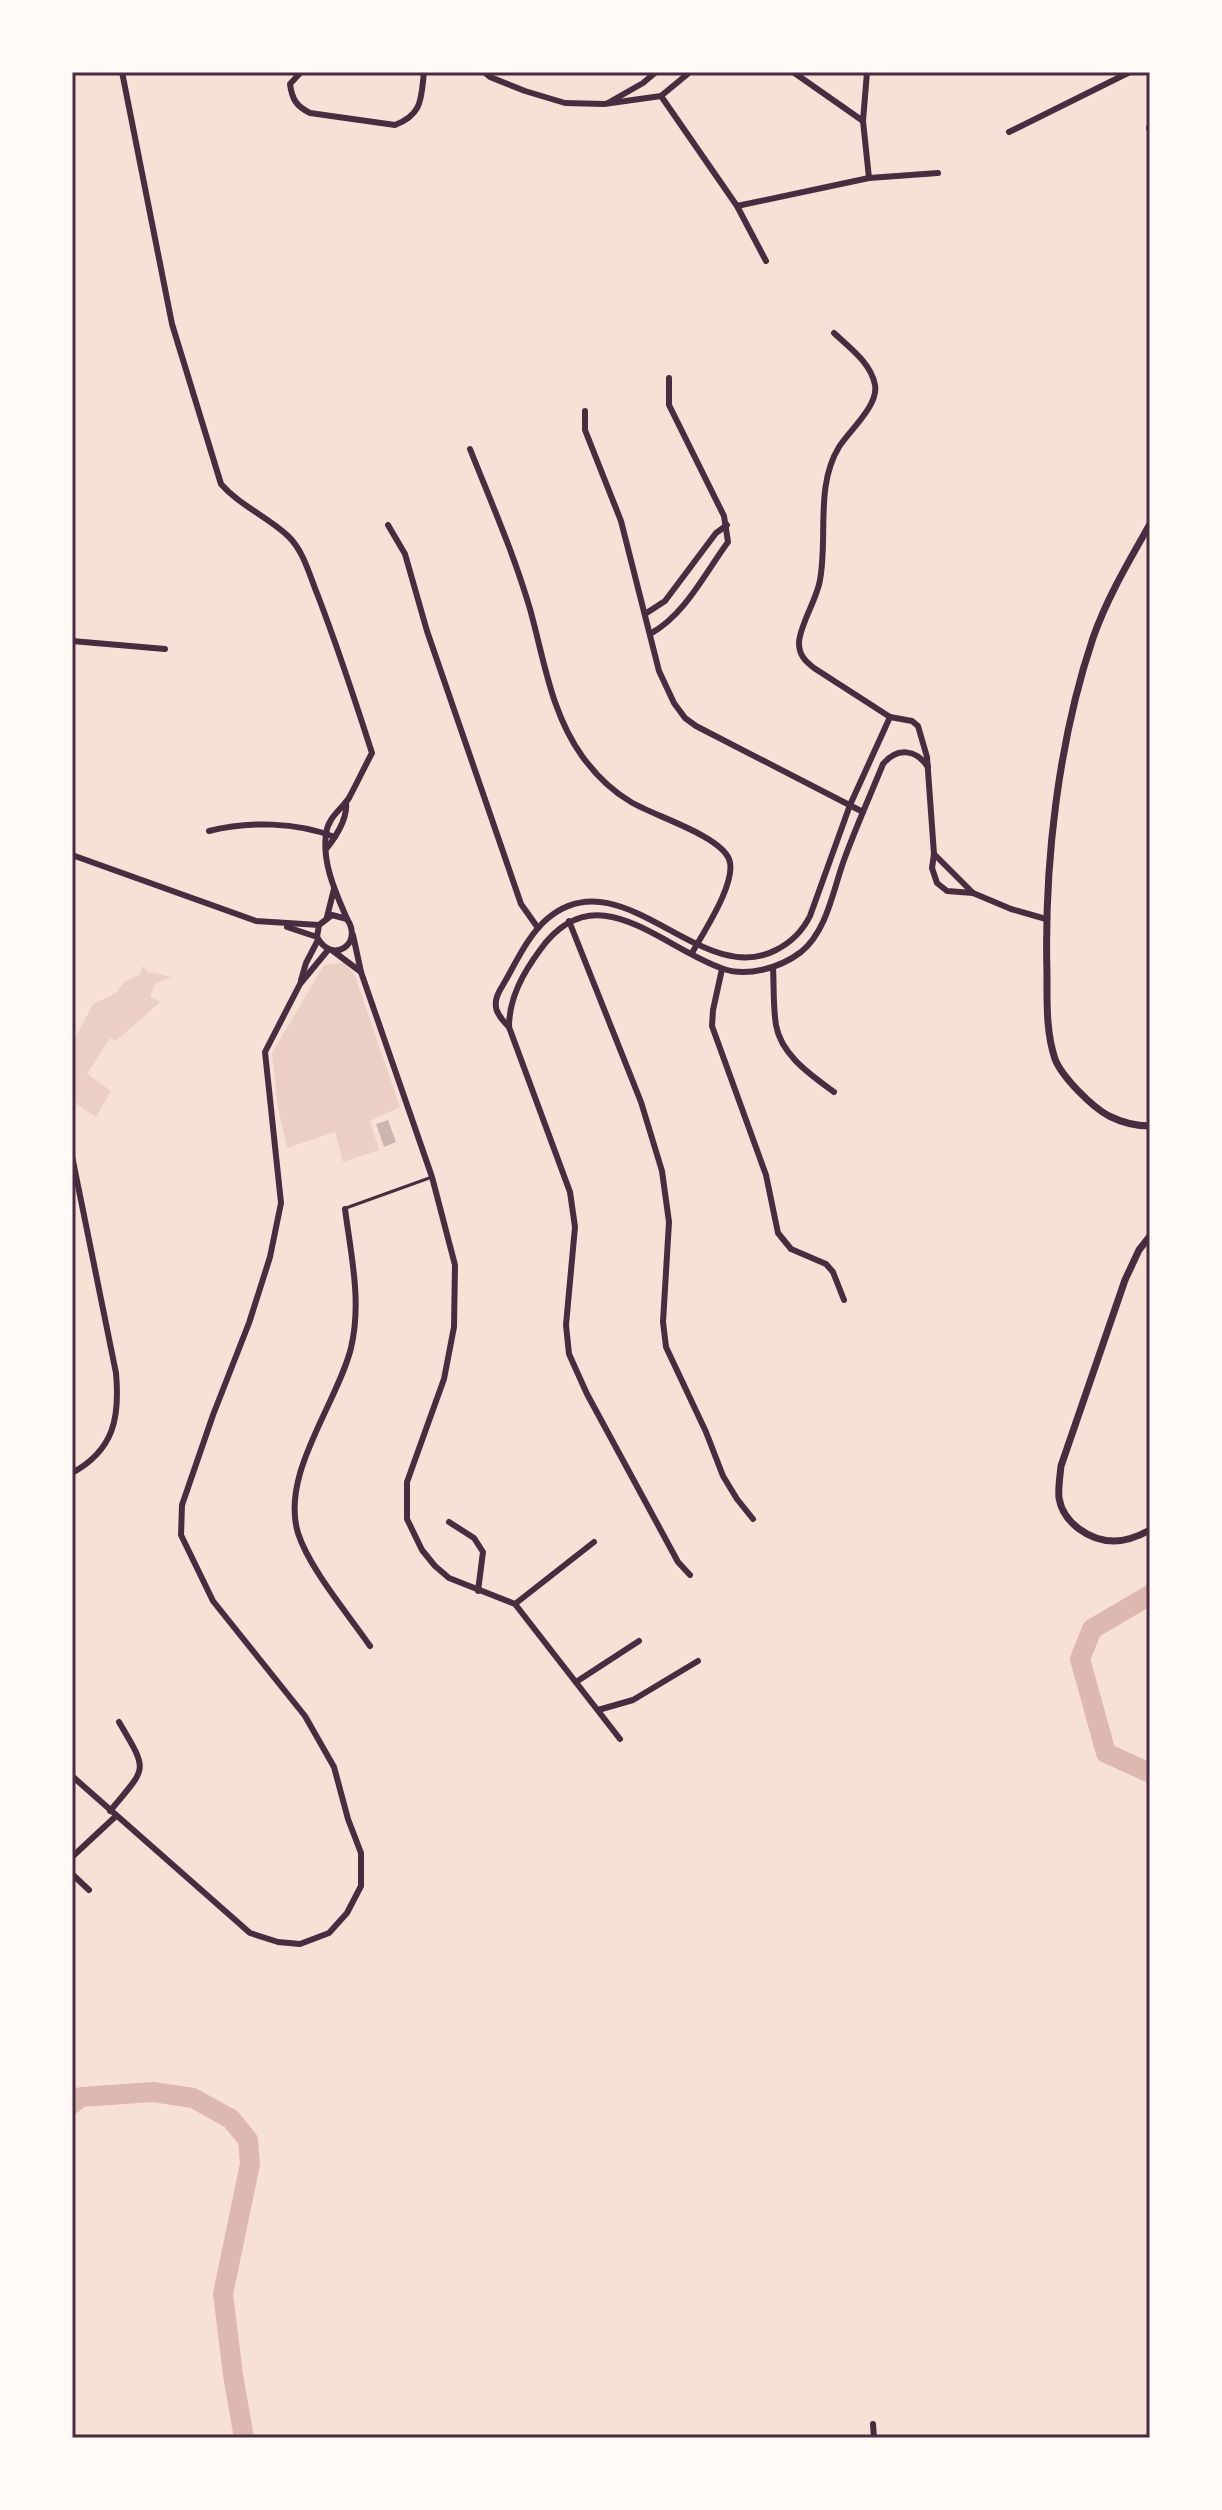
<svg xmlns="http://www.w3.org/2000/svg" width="1222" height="2510" font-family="'Titillium Web',sans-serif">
	<rect width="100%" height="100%" fill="#f7e1d7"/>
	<g fill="#ebcfc5">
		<path d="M345 963 355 976 400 1107 370 1121 379 1150 343 1162 335 1132 287 1148 278 1108 272 1053 324 965Z"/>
		<path d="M142 966 148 972 172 977 155 984 150 996 160 1002 116 1041 110 1038 87 1074 111 1091 96 1117 72 1101V1044L93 1004 116 993 124 982 140 974Z"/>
	</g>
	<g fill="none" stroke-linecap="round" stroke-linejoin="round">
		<g stroke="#dcb8b0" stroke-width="20">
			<path d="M1150 1595 1092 1629 1080 1659 1106 1753 1150 1773"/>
			<path d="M72 2104 81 2097 153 2092 193 2098 231 2119 248 2140 250 2164 223 2294 233 2375 244 2438"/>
		</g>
	</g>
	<path fill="#ccb4b1" d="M388 1120 396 1142 384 1147 376 1124Z"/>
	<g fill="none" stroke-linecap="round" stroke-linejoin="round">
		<path stroke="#4a2c40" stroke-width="3" d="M346 1208 432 1177"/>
		<g stroke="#4a2c40" stroke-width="6">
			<path d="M122 72 172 324 221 484C240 506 267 516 288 536 304 551 310 577 318 596 338 648 355 700 372 753 364 768 357 783 349 798 341 810 328 817 326 834 322 864 336 893 347 919"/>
			<path d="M301 72 290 84C292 99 296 106 310 113L395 125C423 114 421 98 424 72"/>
			<path d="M484 72 490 77 525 91 565 103 604 104 661 96 690 72"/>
			<path d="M793 72 863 121"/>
			<path d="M867 72 863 121 869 178"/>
			<path d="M661 96 737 206 766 261"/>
			<path d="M608 103 643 83 656 72"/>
			<path d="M1149 128H1150"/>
			<path d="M1009 132 1130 72"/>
			<path d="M737 206 869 178 938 173"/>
			<path d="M834 333C849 347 871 363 875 385 879 405 849 431 839 447 815 486 828 537 820 580 817 599 799 627 799 643 799 655 805 661 814 668L890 717 912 721 918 726 927 757 934 854 932 868 937 883 947 891 973 893 1011 909 1046 919"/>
			<path d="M585 411V430L621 521 659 671 674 703 685 718 696 726 863 812"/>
			<path d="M470 449C491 502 514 554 530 609 544 659 551 713 582 756 595 774 612 791 631 802 654 816 719 835 729 859 738 881 703 933 692 953"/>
			<path d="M388 525 405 554 427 631 521 904 538 928"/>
			<path d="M645 614 665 601 716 533 727 525"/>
			<path d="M650 634C685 615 705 573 728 542L724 516 669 405V378"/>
			<path d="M72 641 165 649"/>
			<path d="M209 831C249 821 296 822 335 837"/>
			<path d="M327 848C337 835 348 818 346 802"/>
			<path d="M934 854 973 893"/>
			<path d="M72 855 256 921 319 925"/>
			<path d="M327 917 334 889"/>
			<path d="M569 921 641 1102 662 1171 669 1222 663 1322 666 1347 706 1432 723 1476 737 1499 753 1519"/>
			<path d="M287 927 317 937C332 965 364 944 347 919L332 915 319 925 317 937"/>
			<path d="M353 935 361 972 432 1177 455 1265 454 1327 444 1379 407 1482V1519L422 1550 435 1566 449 1578 515 1604 620 1739"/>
			<path d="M333 951 361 972"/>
			<path d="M773 967C774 986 773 1007 776 1025 781 1055 811 1075 834 1092"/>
			<path d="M722 969 713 1010 712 1026 766 1175 778 1233 791 1249 826 1264 833 1272 844 1300"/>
			<path d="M301 980 306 963 318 940"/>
			<path d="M509 1027C497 1015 491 1006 500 990 514 967 527 936 547 919 622 855 701 990 776 950 792 942 802 932 810 916L850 805 890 717"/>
			<path d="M72 1156 116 1373C120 1418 114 1450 72 1473"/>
			<path d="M345 1209C351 1255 362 1302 351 1348 337 1404 280 1474 298 1533 309 1568 348 1614 370 1646"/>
			<path d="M449 1522 474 1538 483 1552 478 1591"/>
			<path d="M690 1575 678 1562 587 1394 569 1354 566 1325 575 1227 570 1192 509 1027C509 998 523 973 540 950 595 873 658 945 721 968 746 978 780 968 801 952 827 931 833 890 844 860 856 827 870 796 883 764 897 747 916 749 928 767"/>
			<path d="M515 1604 594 1542"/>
			<path d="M576 1682 639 1641"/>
			<path d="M598 1710 633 1700 698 1661"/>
			<path d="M72 1776 250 1933 278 1942 300 1944 329 1933 347 1913 361 1886V1853L348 1819 334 1767 305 1716 213 1601 181 1535 182 1505 213 1415 249 1323 270 1257 281 1203 265 1052 300 984 328 950"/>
			<path d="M110 1811C147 1766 149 1773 119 1722"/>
			<path d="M72 1857 116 1816"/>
			<path d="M72 1874 89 1890"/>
			<path d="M873 2424 874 2438"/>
		</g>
		<g stroke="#4a2c40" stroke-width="7">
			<path d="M1150 524C1129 561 1107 598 1093 638 1058 742 1044 865 1047 974 1047 1003 1046 1032 1055 1059 1062 1077 1092 1107 1109 1116 1121 1122 1137 1126 1150 1126"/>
			<path d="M1150 1236 1139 1250 1125 1280 1061 1466C1060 1476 1058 1488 1059 1498 1063 1523 1090 1541 1114 1541 1127 1541 1139 1536 1150 1530"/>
		</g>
	</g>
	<rect width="1222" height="2510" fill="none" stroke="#fffaf5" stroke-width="148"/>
	<rect x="74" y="74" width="1074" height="2362" fill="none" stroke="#4a2c40" stroke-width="3"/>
</svg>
